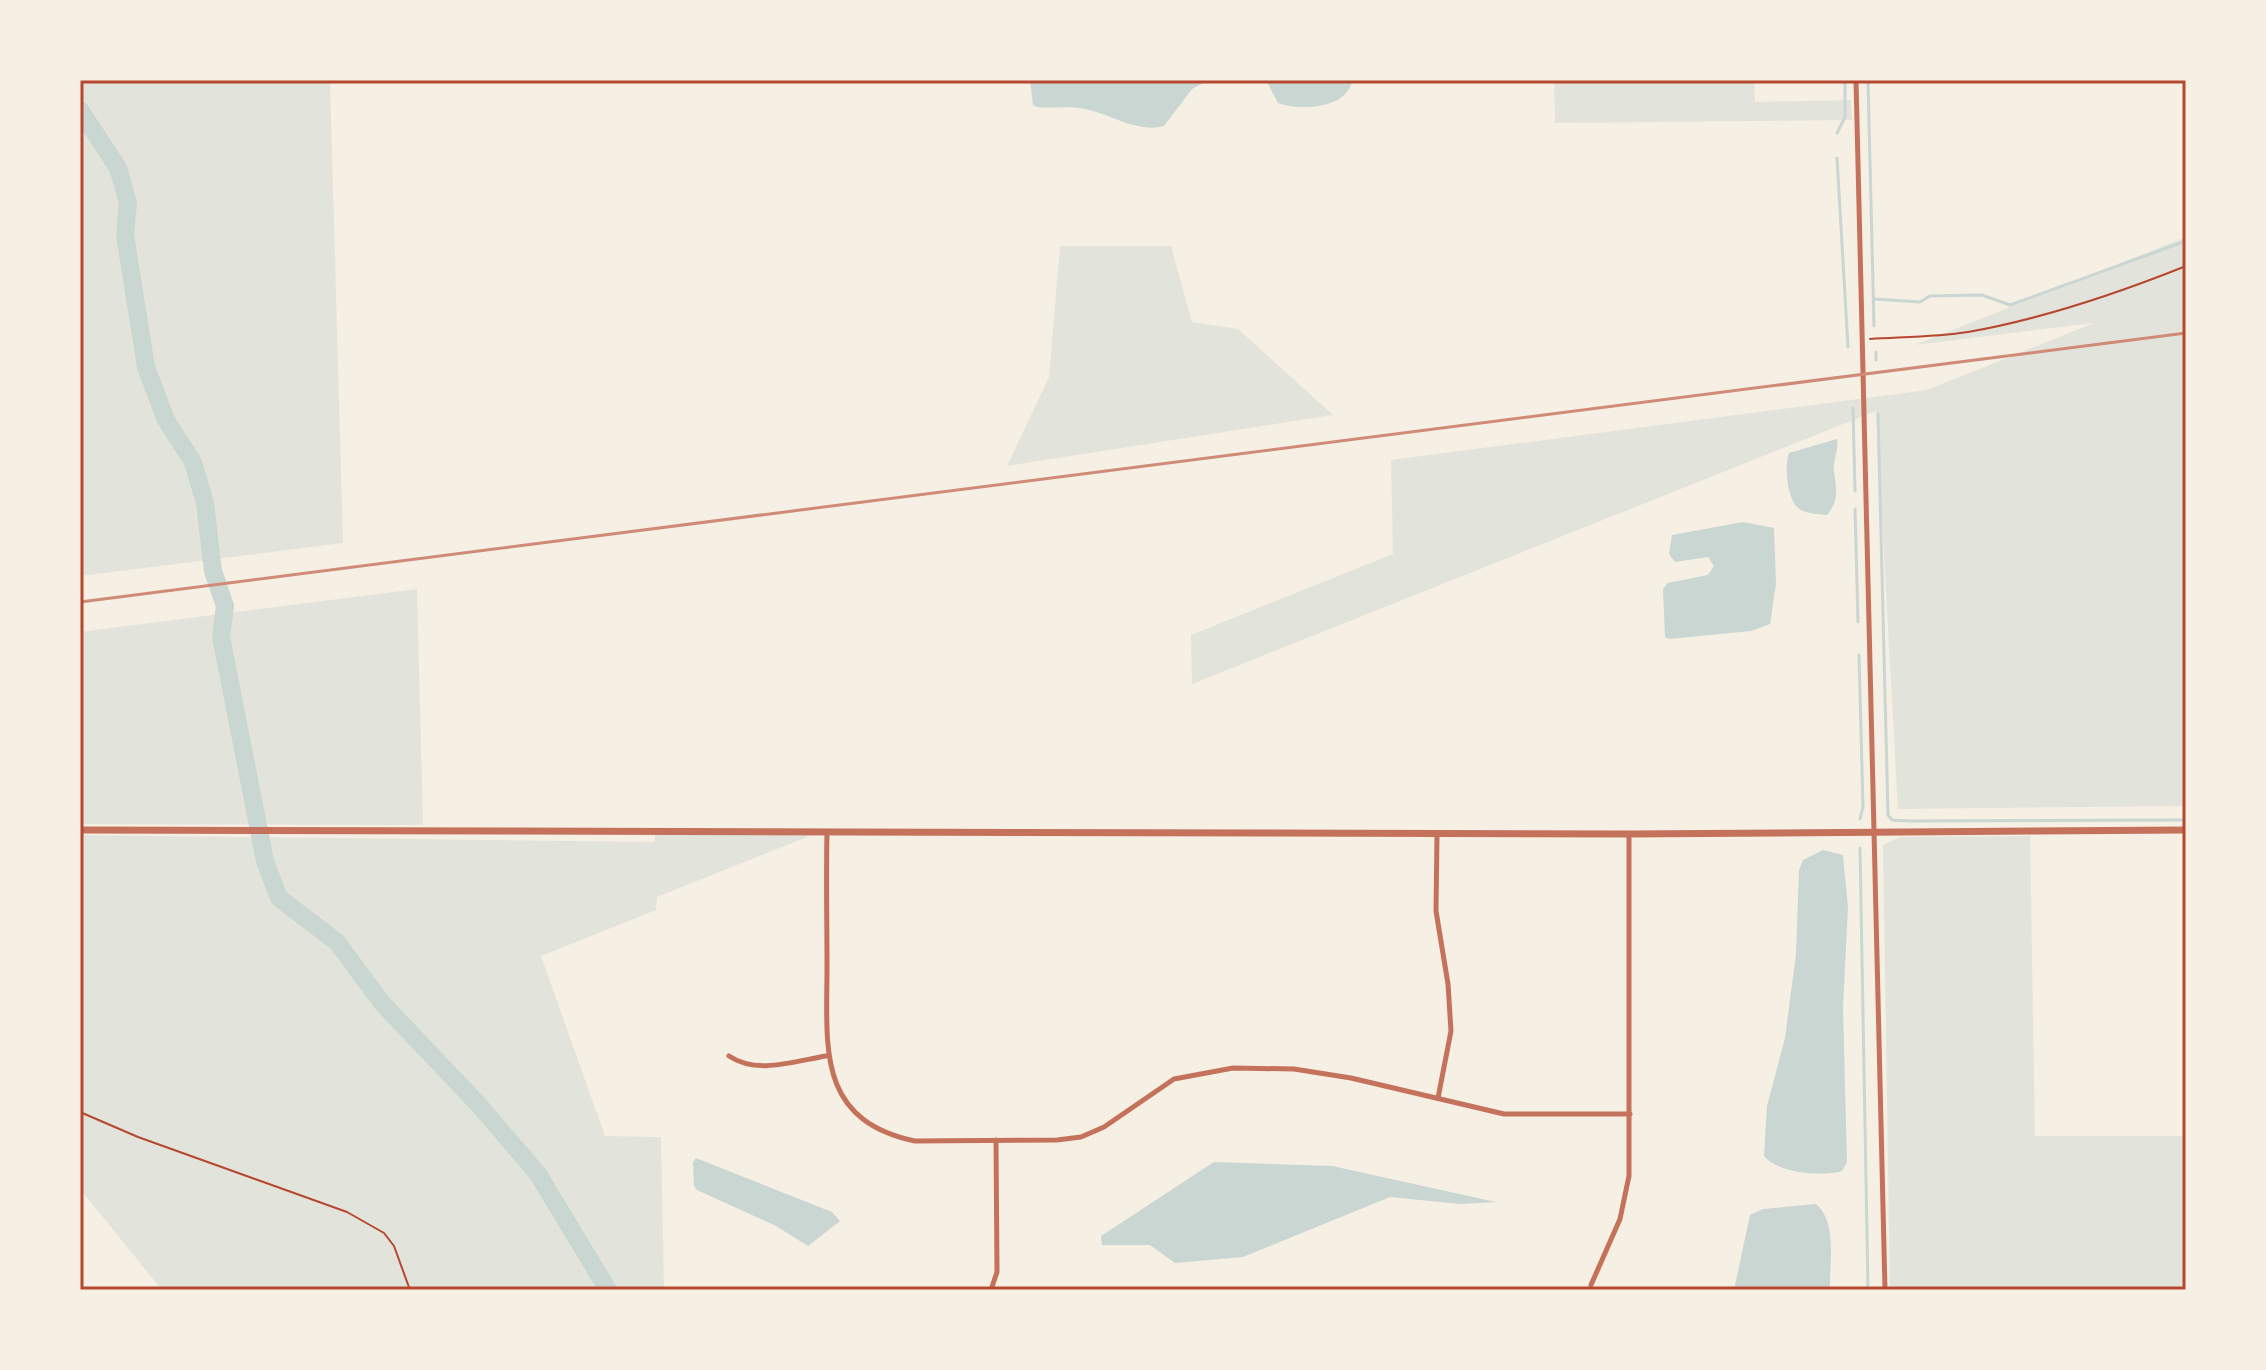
<svg xmlns="http://www.w3.org/2000/svg" width="2266" height="1370" font-family="'DejaVu Sans',sans-serif">
	<rect width="100%" height="100%" fill="#f6efe4"/>
	<g fill="#e2e4dc">
		<path d="M80 80H330L343 543 80 576Z"/>
		<path d="M1554 80H1754L1755 102 1851 100 1852 120 1555 123Z"/>
		<path d="M2186 237V806L1898 809 1876 411 1192 684 1191 635 1393 554 1391 460 1927 390 2094 323 1915 345Z"/>
		<path d="M1060 246H1171L1192 322 1238 329 1333 415 1007 466 1049 377Z"/>
		<path d="M417 589 423 825 80 824V632Z"/>
		<path d="M655 830H807V837L657 897 656 910 541 956 605 1136 661 1137 664 1290H162L80 1189V835L655 842Z"/>
		<path d="M2030 836 2035 1136H2186V1290H1890L1883 845 1900 837Z"/>
	</g>
	<g fill="#c9d6d2">
		<path d="M1030 80H1209L1192 89 1164 126C1137 133 1115 116 1089 110 1070 105 1055 109 1037 107L1033 105Z"/>
		<path d="M1266 80H1352C1348 109 1300 111 1278 103Z"/>
		<path d="M1837 439C1839 451 1832 462 1834 472 1836 488 1840 499 1827 515 1819 514 1808 514 1801 510 1787 503 1784 466 1789 453Z"/>
		<path d="M1743 522 1774 528 1776 584 1770 624 1751 631 1669 639 1665 637 1663 589 1668 583 1708 575 1714 566 1708 557 1675 562 1669 554 1672 535Z"/>
		<path d="M1823 850 1843 855 1848 907 1843 1007 1847 1162 1842 1171C1822 1177 1777 1173 1764 1156L1767 1106 1785 1038 1796 954 1799 870 1803 860Z"/>
		<path d="M696 1158 832 1212 840 1221 808 1246 776 1226 697 1190 694 1186 693 1162Z"/>
		<path d="M1214 1162 1332 1166 1496 1202 1460 1204 1390 1197 1243 1257 1175 1263 1150 1245H1102L1101 1236Z"/>
		<path d="M1816 1204C1838 1223 1829 1264 1830 1290H1734L1750 1215 1763 1209Z"/>
	</g>
	<g fill="none" stroke-linecap="round" stroke-linejoin="round">
		<g stroke="#c9d6d2" stroke-width="3">
			<path d="M1868 80 1874 326"/>
			<path d="M1837 133 1845 117V80"/>
			<path d="M1837 158 1848 347"/>
			<path d="M1874 299 1920 302 1930 296 1982 295 2010 305 2186 241"/>
			<path d="M1876 352V360"/>
			<path d="M1853 408 1855 491"/>
			<path d="M1878 414 1888 815 1892 820 1910 821 2186 820"/>
			<path d="M1855 509 1858 622"/>
			<path d="M1859 655 1863 807 1860 819"/>
			<path d="M1860 848 1868 1290"/>
		</g>
		<path stroke="#c9d6d2" stroke-width="18" d="M80 110 118 168 128 203 125 235 146 367 166 420 193 462 205 503 213 571 225 606 221 637 265 861 279 898 337 942 382 1003 478 1104 538 1174 608 1290"/>
		<g stroke="#b5482f" stroke-width="2">
			<path d="M1870 339C1902 337 1936 337 1968 332 2042 319 2116 294 2186 266"/>
			<path d="M80 1112 138 1137 347 1212 384 1233 394 1246 410 1290"/>
		</g>
		<g stroke="#c5725c" stroke-width="5">
			<path d="M1856 80 1885 1290"/>
			<path d="M827 832C826 877 827 922 827 967 827 1047 816 1120 915 1141L1057 1140 1081 1137 1104 1127 1174 1079 1233 1068 1294 1069 1351 1078 1504 1114H1630"/>
			<path d="M1437 834 1436 911 1448 984 1451 1031 1438 1098"/>
			<path d="M729 1056C757 1075 795 1061 826 1056"/>
			<path d="M1591 1285 1620 1219 1629 1176V834"/>
			<path d="M991 1290 997 1272 996 1140"/>
		</g>
		<path stroke="#c5725c" stroke-width="7" d="M80 830 1629 834 2186 830"/>
		<path stroke="#cf8b77" stroke-width="3" d="M80 602 2186 333"/>
	</g>
	<rect width="2266" height="1370" fill="none" stroke="#f6efe4" stroke-width="164"/>
	<rect x="82" y="82" width="2102" height="1206" fill="none" stroke="#b5482f" stroke-width="3"/>
</svg>
